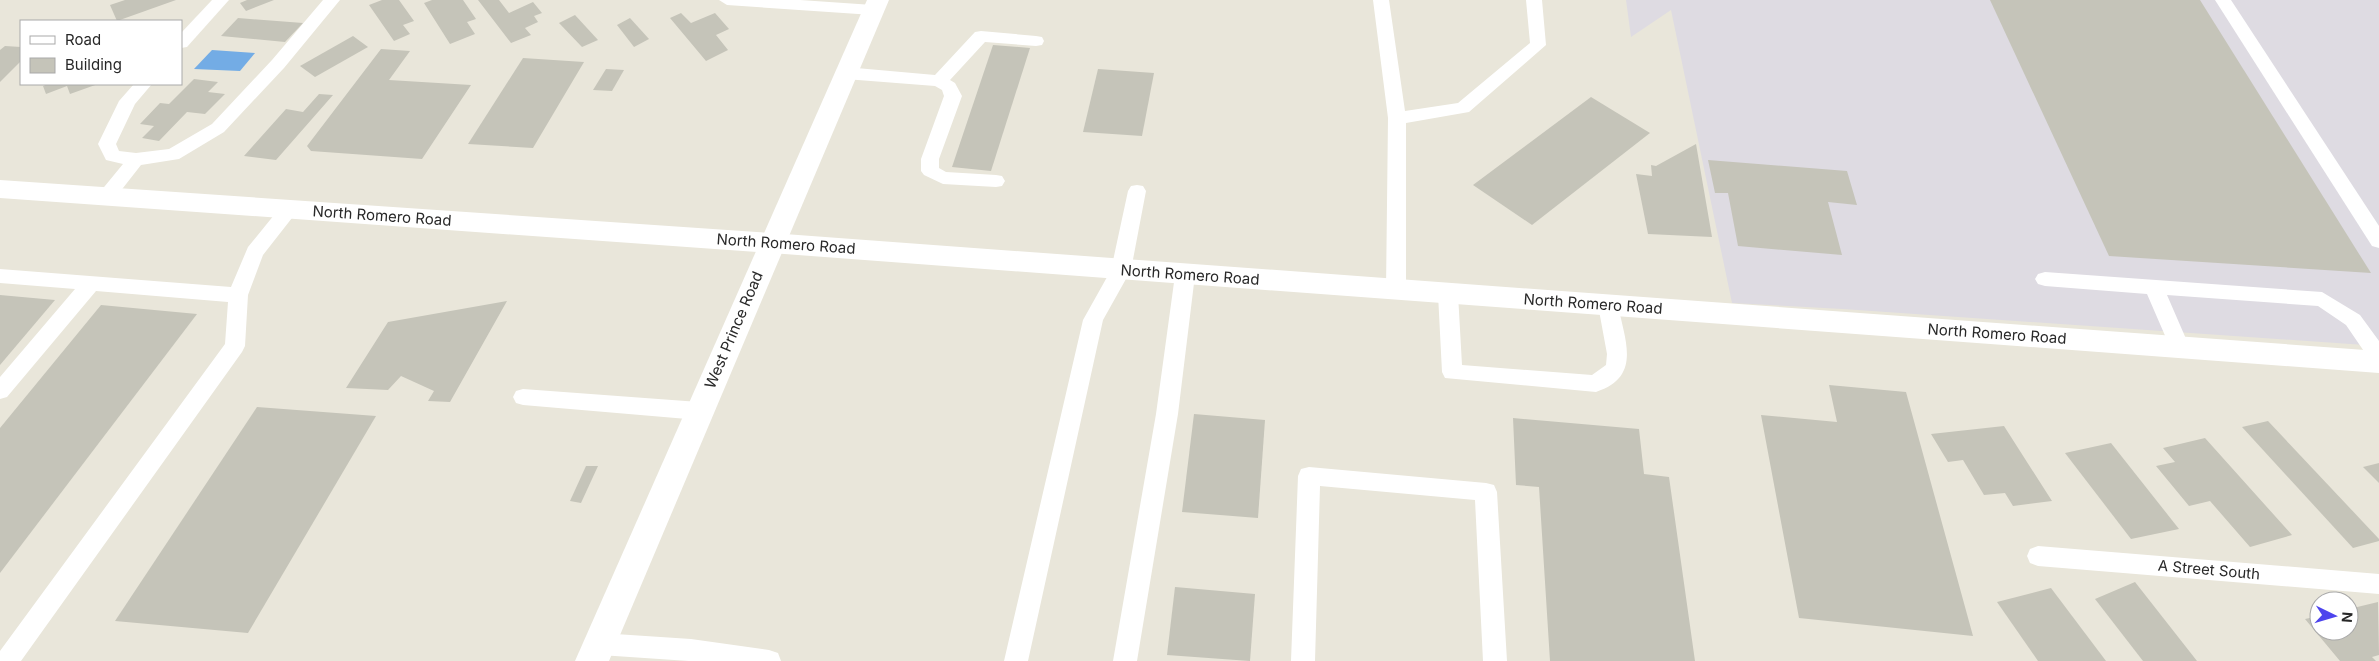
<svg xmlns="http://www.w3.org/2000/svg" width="2379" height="661" font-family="Inter,sans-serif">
	<rect width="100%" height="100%" fill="#e9e6da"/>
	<path fill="#dedbe2" d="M1626 0H2379V346L1843 309 1732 303 1671 10 1631 37Z"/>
	<path fill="#73ace5" d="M212 50 255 53 240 71 194 69Z"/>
	<g fill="#c5c4b9">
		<path d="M125 0H176L117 21 110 5Z"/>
		<path d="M247 0H274L246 11 240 3Z"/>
		<path d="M382 0H399L414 21 403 25 410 34 394 41 369 5Z"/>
		<path d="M432 0H463L476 19 467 22 475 34 450 44 424 3Z"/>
		<path d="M478 0H499L509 13 533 2 542 13 534 16 538 22 525 28 531 35 511 43Z"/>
		<path d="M1990 0H2200L2371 273 2109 256Z"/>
		<path d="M681 13 691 23 715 13 729 29 716 35 728 50 706 61 670 18Z"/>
		<path d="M575 15 598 40 582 47 559 23Z"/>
		<path d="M238 18 303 23 285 42 221 36Z"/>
		<path d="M630 18 649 39 634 47 617 25Z"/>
		<path d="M353 36 368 47 315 77 300 66Z"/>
		<path d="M993 45 1030 48 991 171 952 167Z"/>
		<path d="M5 46 21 47V61L0 82V50Z"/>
		<path d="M381 49 410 51 389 80 471 85 422 159 311 151 307 146Z"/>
		<path d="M523 58 584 62 533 148 468 144Z"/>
		<path d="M606 69 624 70 612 91 593 90Z"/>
		<path d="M1098 69 1154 73 1142 136 1083 132Z"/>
		<path d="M194 79 218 82 208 92 225 94 205 114 187 112 159 141 142 138 154 126 140 124 160 103 169 104Z"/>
		<path d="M48 84H98L70 94 67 86 46 94 43 86Z"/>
		<path d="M319 94 333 95 276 160 244 156 286 109 303 112Z"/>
		<path d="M1591 97 1650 133 1532 225 1473 185Z"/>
		<path d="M1696 144 1712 237 1648 234 1636 174 1652 176 1651 165 1656 166Z"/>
		<path d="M1708 160 1847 171 1857 205 1828 202 1842 255 1738 246 1728 193H1715Z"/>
		<path d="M0 295 55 300 0 365Z"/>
		<path d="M507 301 450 402 428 401 434 391 401 376 388 390 346 388 388 322Z"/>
		<path d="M101 305 197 314 0 573V428Z"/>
		<path d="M1829 385 1906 392 1973 636 1799 618 1761 415 1837 422Z"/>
		<path d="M257 407 376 416 248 633 115 621Z"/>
		<path d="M1194 414 1265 420 1258 518 1182 512Z"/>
		<path d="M1513 418 1639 429 1644 474 1669 477 1695 661H1550L1539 487 1516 485Z"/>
		<path d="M2268 421 2379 539V541L2353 548 2242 427Z"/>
		<path d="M2004 426 2052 501 2013 506 2005 493 1984 495 1963 460 1948 462 1931 434Z"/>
		<path d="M2205 438 2292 535 2250 547 2210 501 2189 506 2156 466 2175 462 2163 448Z"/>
		<path d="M2111 443 2179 529 2131 539 2065 453Z"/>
		<path d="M2379 463V483L2363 467Z"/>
		<path d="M586 466H598L581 503 570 501Z"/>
		<path d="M2135 582 2197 661H2143L2095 599Z"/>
		<path d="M1175 587 1255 594 1250 661 1167 655Z"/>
		<path d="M2051 588 2106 661H2038L1997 602Z"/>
		<path d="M2378 602 2379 655 2372 657 2376 661H2340L2305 619 2319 616V631H2349V609Z"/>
	</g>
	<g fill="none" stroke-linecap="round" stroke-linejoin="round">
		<g fill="#fff" fill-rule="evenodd">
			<path d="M212 0H229L187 47 181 48V33Z"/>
			<path d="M323 0H340L284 68 224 132 179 159 141 165 112 202 106 204 100 202 97 197 100 192 123 164 106 160 98 144 119 101 134 84H152L135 104 116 144 119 151 136 153 169 149 212 124 272 60Z"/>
			<path d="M719 0H800L873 5 879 6 881 10 879 14 873 15 727 5Z"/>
			<path d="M1373 0H1389L1405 111 1458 103 1530 43 1526 0H1542L1546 45 1469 112 1406 123V290L1403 295 1396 297 1389 295 1386 290 1388 118Z"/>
			<path d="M2215 0H2231L2379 226V248L2372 246Z"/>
			<path d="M981 31 1036 36 1042 37 1044 41 1042 45 1036 46 985 42 950 80 955 83 962 96 939 159V168L946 172 996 175 1002 176 1005 181 1002 186 996 187 943 184 924 175 921 171V159L944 96 942 90 935 86 845 79 839 77 837 73 839 69 845 67 935 75 975 32Z"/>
			<path d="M1137 185 1143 186 1146 191 1131 270 1103 320 1028 661H1004L1083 320 1111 270 1128 191 1131 186Z"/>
			<path d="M290 202 297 204 299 209 263 255 248 295 245 346 242 352 21 661H0V651L225 344 228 302 96 291 7 397 0 399V377L75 289 0 283V269L231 287 248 247 283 204Z"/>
			<path d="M1185 268 1192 270 1195 275 1178 414 1137 661H1113L1156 414 1175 275 1178 270Z"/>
			<path d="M2045 272 2322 292 2360 315 2379 341V365L2372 363 2346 325 2318 306 2167 295 2190 348 2187 354 2180 356 2173 354 2147 294 2045 286 2038 284 2035 279 2038 274Z"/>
			<path d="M1448 287 1455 289 1458 294 1462 365 1592 375 1606 365 1607 354 1598 305 1601 300 1608 297 1615 300 1618 305C1625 341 1642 377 1596 392L1445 378 1442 372 1438 294 1441 289Z"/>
			<path d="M523 389 699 402 706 405 709 411 706 417 699 420 523 405 516 403 513 397 516 391Z"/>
			<path d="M1309 467 1486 483 1494 485 1497 492 1507 661H1483L1475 500 1320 486 1315 661H1291L1298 476 1301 469Z"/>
			<path d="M2038 546 2379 574V594L2038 566 2030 563 2027 556 2030 549Z"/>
			<path d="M600 633 691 639 769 650 778 653 781 661H689L600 655 592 652 588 644 592 636Z"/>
		</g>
		<path fill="#fff" fill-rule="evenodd" d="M0 180 771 233 780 236 784 243 780 250 771 253 0 198Z"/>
		<path fill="#fff" fill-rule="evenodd" d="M771 233 2379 351V373L771 253 762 250 758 243 762 236Z"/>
		<path fill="#fff" fill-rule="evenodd" d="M867 0H889L609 661H575Z"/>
	</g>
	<g text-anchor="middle" stroke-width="5" stroke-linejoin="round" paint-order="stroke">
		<g font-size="15" fill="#282828" stroke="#fff">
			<text transform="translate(382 216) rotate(4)" y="5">North Romero Road</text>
			<text transform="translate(786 244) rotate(4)" y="5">North Romero Road</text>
			<text transform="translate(1190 275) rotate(4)" y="5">North Romero Road</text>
			<text transform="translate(1593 304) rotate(4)" y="5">North Romero Road</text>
			<text transform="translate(734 330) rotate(-67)" y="5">West Prince Road</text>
			<text transform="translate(1997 334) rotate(4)" y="5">North Romero Road</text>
			<text transform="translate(2209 570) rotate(5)" y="5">A Street South</text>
		</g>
	</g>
	<rect x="20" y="20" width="162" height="65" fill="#ffffff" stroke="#a9a9a9"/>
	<rect x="30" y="36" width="25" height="8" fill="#ffffff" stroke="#a9a9a9"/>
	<text x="65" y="45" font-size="15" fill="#282828">Road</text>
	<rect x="30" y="58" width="25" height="15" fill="#c5c4b9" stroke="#a9a9a9"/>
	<text x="65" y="70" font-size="15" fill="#282828">Building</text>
	<g transform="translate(2334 616) rotate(95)"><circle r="24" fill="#ffffff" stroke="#a9a9a9"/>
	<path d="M0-4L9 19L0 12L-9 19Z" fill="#4d44ed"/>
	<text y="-8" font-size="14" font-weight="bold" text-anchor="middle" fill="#282828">N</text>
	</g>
</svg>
